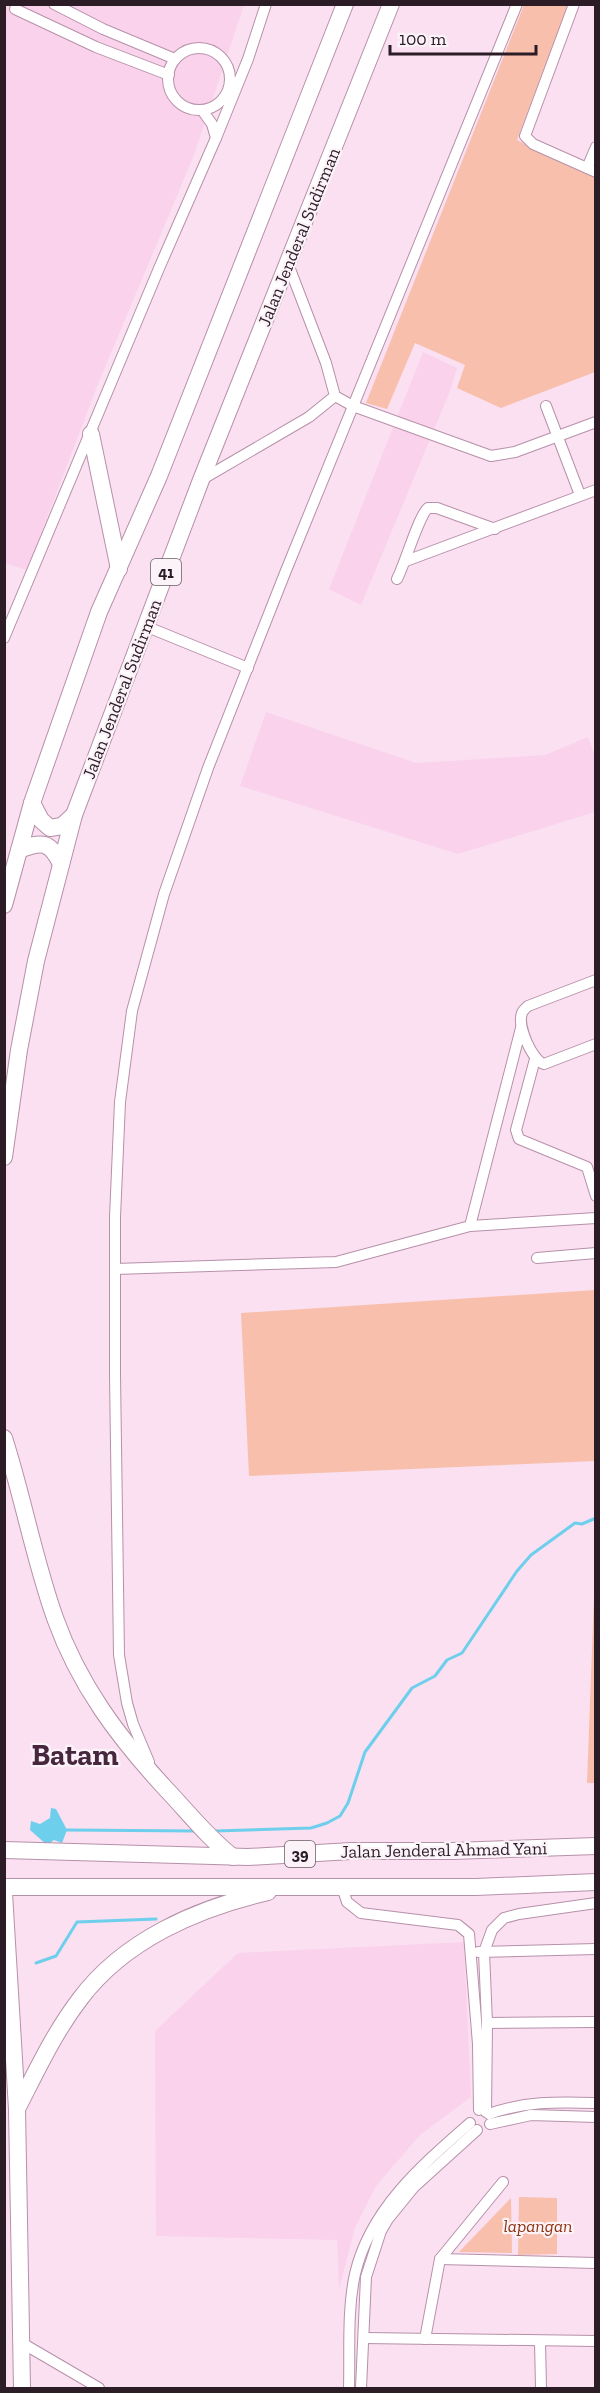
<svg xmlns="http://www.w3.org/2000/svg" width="600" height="2393" font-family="'Zilla Slab',serif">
	<rect width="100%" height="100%" fill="#fae0f1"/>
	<g fill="#fad2ec">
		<path d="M7 4 244 5 194 155 98 384 27 570 4 563V11Z"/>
		<path d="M423 352 457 368 450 391 361 605 329 589Z"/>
		<path d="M266 712 416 763 545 755 588 737 595 756V812L458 854 240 786Z"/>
		<path d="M464 1942 471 2097 420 2135 376 2186 355 2228 339 2289 337 2240 156 2236 155 2031 238 1953Z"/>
	</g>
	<g fill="#f8bfac">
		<path d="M524 5H568L517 140 595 178V372L501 408 457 388 465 365 415 343 387 409 366 403Z"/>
		<path d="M595 1290V1461L249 1476 241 1313Z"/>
		<path d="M595 1569H596L595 1783H587Z"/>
		<path d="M519 2197 557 2198V2254L518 2255Z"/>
		<path d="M511 2198 512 2253 459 2252Z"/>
	</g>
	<path fill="#6dcfec" d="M51 1808 56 1809 67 1830 62 1843 54 1840 47 1845 30 1830 31 1821 40 1824 50 1818Z"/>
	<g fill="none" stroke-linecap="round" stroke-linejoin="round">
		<g stroke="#6dcfec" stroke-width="3">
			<path d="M67 1830 196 1831"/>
			<path d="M215 1831 311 1828 327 1823 340 1816 348 1803 365 1752 412 1688 435 1676 447 1660 462 1653 517 1571 531 1555 575 1523 582 1524 596 1518"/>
			<path d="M36 1963 56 1956 77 1922 156 1919"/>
		</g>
		<g stroke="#b790a9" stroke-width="12">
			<g id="minor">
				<path d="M54 4 103 29 175 59"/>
				<path d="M574 4 525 136 533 144 596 172"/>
				<path d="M15 9 96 47 169 75"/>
				<circle cx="199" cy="79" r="31"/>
				<path d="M202 110 212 124 216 138"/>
				<path d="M587 168 596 147"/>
				<path d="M288 264 326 363 335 396 353 406 491 456 515 452 596 422"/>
				<path d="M546 406 580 495"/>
				<path d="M201 480 309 417 335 396"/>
				<path d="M406 561 596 490"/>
				<path d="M397 579C405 564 419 515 428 508H437L495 529"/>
				<path d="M145 626 248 668"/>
				<path d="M4 638 160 266 216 138 248 59 266 4"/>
				<path d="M596 980 528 1006C526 1008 523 1010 522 1013 517 1026 532 1060 544 1064L596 1044"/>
				<path d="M535 1059 516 1130 519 1139 587 1167 596 1196"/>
				<path d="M470 1226 596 1218"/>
				<path d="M537 1258 596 1253"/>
				<path d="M115 1269 336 1262 470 1226 521 1028"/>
				<path d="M149 1762 133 1724 127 1703 119 1655 115 1375V1217L120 1102 132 1011 164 894 208 768 285 573 517 4"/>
				<path d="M342 1887 347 1902 361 1913 458 1925 469 1934 478 2044 479 2110"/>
				<path d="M478 1952 596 1949"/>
				<path d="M487 2023 596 2022"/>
				<path d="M486 2112 487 2023 484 1952 492 1930 504 1918 519 1914 596 1903"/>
				<path d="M489 2114C526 2101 556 2102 596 2103"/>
				<path d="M490 2124 531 2115 596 2117"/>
				<path d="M440 2259 596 2263"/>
				<path d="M364 2338 596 2341"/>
				<path d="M425 2339 440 2259 503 2182"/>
				<path d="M540 2342 541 2388"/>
				<path d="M22 2343 99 2388"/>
				<path d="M349 2388C350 2351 347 2310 355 2274 370 2209 422 2165 470 2123"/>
				<path d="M361 2388 366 2277 381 2231 388 2219 414 2187 477 2130"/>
			</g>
		</g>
		<g stroke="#b790a9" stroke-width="18">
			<g id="highway">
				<path d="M91 434 119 569"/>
				<path d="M32 803 41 820 50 828 62 826 74 815"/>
				<path d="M19 850C42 841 50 841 61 864"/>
				<path d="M4 905 32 803 99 612 159 476 345 4"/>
				<path d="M4 1157 19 1050 36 961 74 815 201 480 391 4"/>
				<path d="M4 1438C23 1497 34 1559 55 1618 79 1685 118 1737 166 1789 188 1812 207 1837 233 1857"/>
				<path d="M4 1850 248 1857 351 1851H452L596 1846"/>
				<path d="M4 1887H476L596 1882"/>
				<path d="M4 1893 17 2109 22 2388"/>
				<path d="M18 2107C37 2070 54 2033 80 1999 124 1940 198 1908 268 1892"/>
			</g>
		</g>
		<use href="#minor" stroke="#fff" stroke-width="10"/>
		<use href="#highway" stroke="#fff" stroke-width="16"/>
	</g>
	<g text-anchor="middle" stroke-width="4.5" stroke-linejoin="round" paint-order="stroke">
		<g fill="#fcf3f9" stroke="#6a5c65" stroke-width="1.5">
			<rect x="151" y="559" width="30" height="26" rx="4.5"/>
			<rect x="285" y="1841" width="30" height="26" rx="4.5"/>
		</g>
		<g font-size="16" font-weight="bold" fill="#2b1c26">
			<text x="166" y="578">41</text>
			<text x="300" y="1860">39</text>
		</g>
		<g font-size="18" fill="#2b1c26" stroke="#fcf3f9">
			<text transform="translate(299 237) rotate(-68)" y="6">Jalan Jenderal Sudirman</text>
			<text transform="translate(122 689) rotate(-69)" y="6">Jalan Jenderal Sudirman</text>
			<text transform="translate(444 1850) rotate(-1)" y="6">Jalan Jenderal Ahmad Yani</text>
		</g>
		<g font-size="18" font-style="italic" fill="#8f3511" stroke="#fcf3f9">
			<text x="538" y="2232">lapangan</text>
		</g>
		<g font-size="30" font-weight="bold" fill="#47273d" stroke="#fcf3f9">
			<text x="75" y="1765">Batam</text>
		</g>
	</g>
	<rect width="600" height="2393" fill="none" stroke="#2b1c26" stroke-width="12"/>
	<path d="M390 45v9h146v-9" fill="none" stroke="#2b1c26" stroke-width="3"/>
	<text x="399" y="45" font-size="18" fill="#2b1c26" stroke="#fcf3f9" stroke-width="4.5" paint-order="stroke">100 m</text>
</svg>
